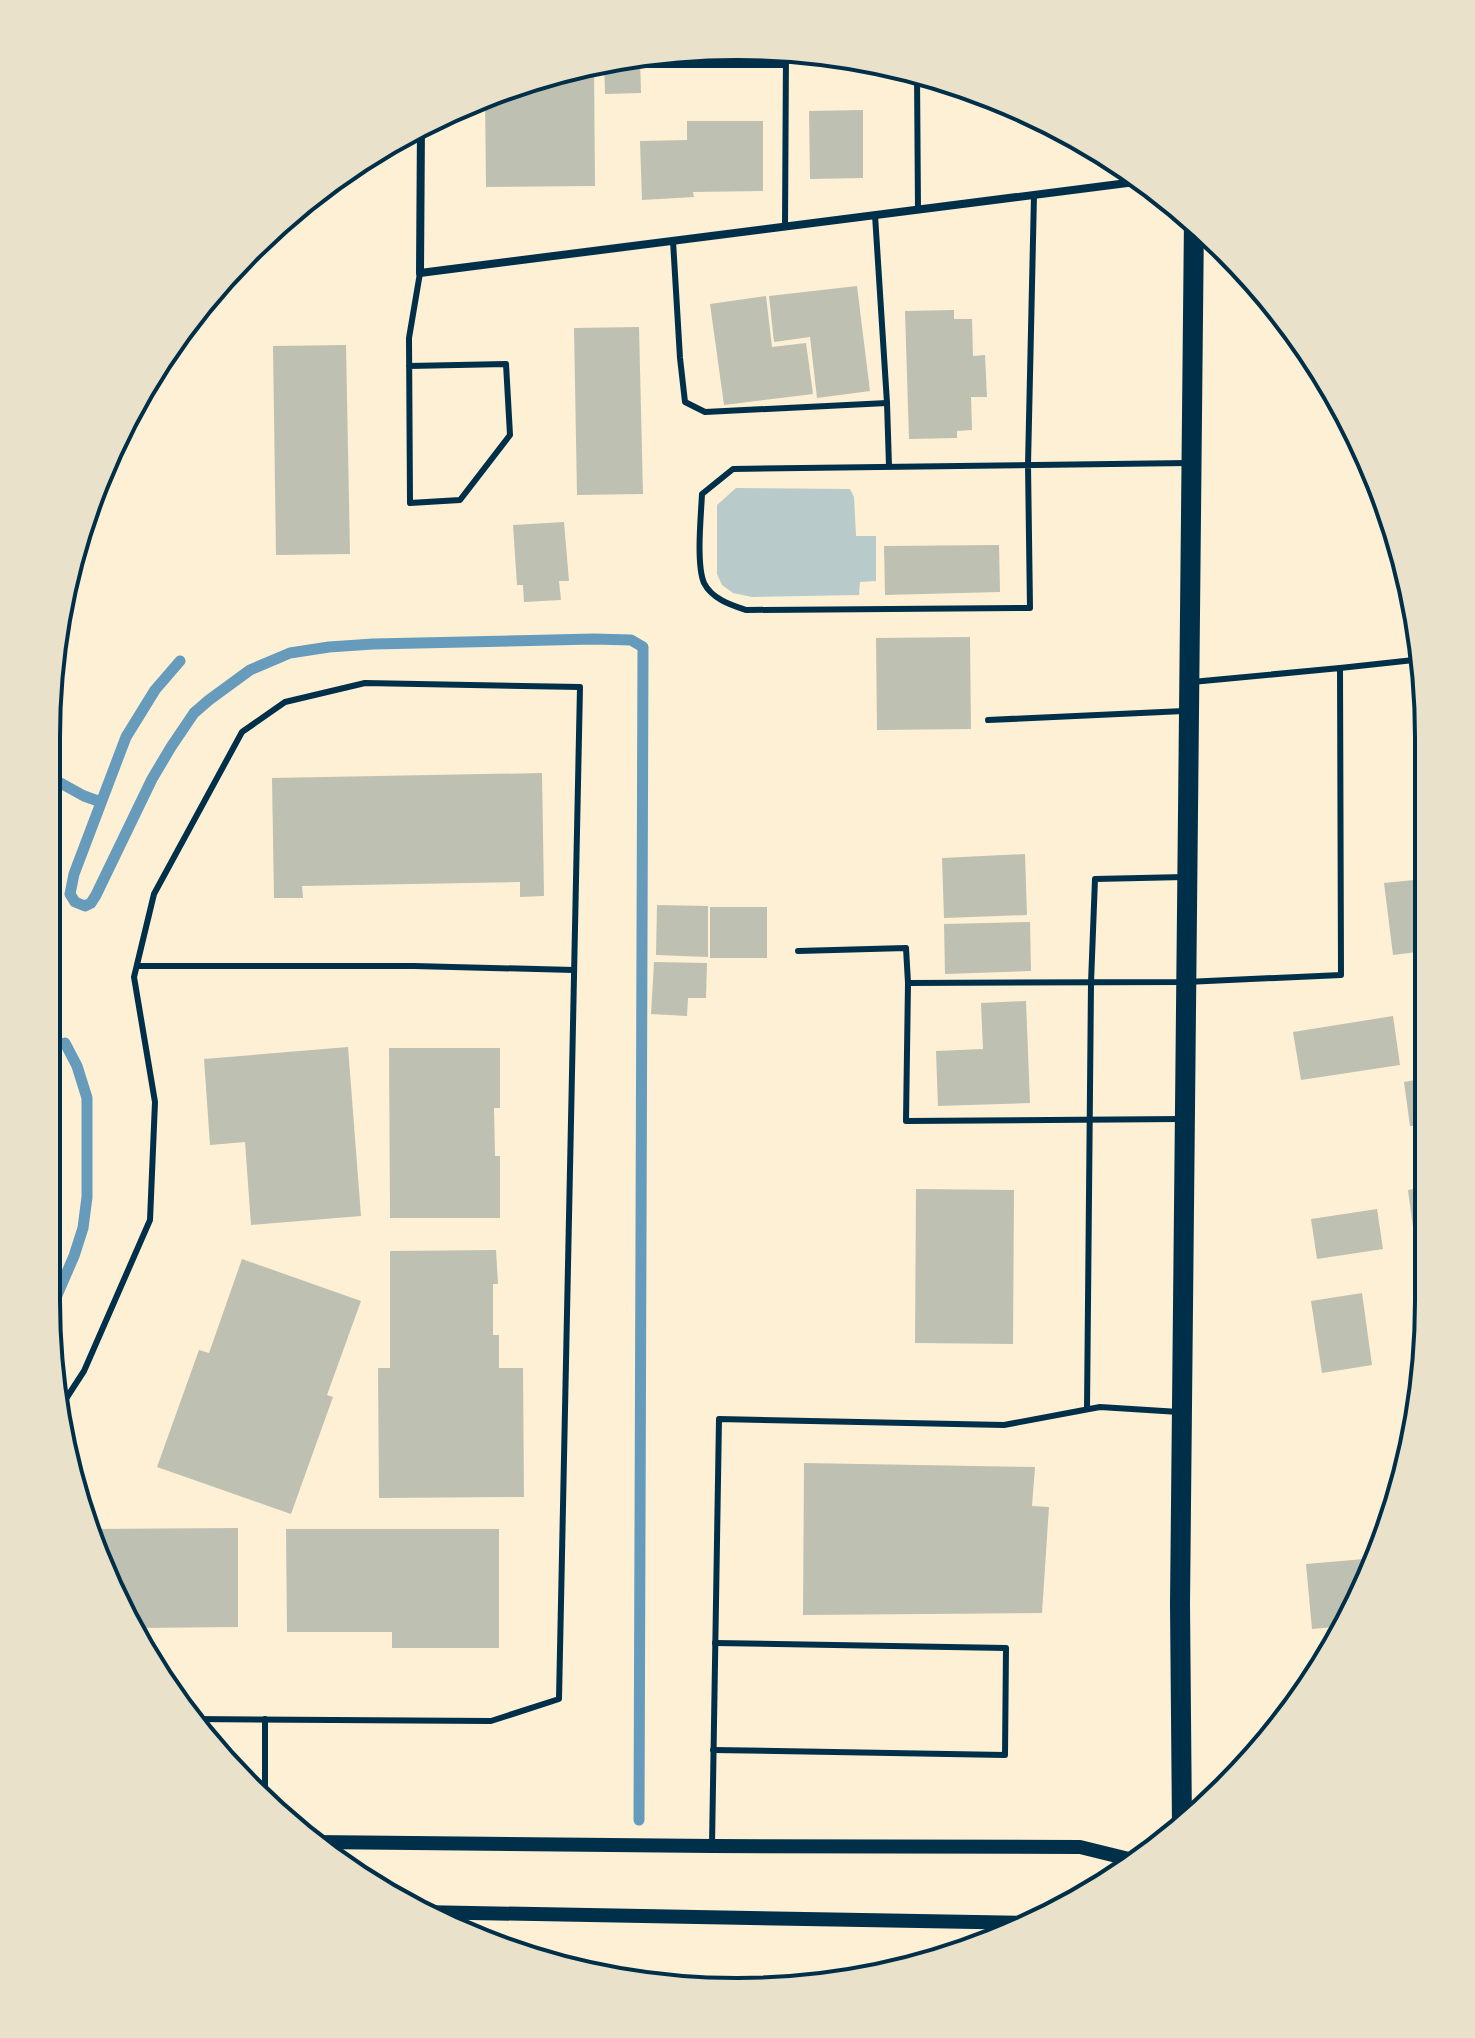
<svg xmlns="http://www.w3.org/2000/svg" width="1475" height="2038" font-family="Figtree,sans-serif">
	<rect width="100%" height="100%" fill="#fdf0d5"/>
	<path fill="#b9caca" d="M736 488 850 489 854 497 856 536H876V581L860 582 859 595 752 597 733 593 722 585 717 574V505Z"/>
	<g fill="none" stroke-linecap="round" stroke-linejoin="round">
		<g stroke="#669bbc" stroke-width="11">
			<path d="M180 661 155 690 126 737 74 874 70 894 75 902 85 906 91 903 96 895 152 779 171 747 194 713 209 700 250 670 290 653 329 647 373 644 594 639 631 640 643 647 639 1820"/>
			<path d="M46 775 84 796 101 802"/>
			<path d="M48 1316 74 1256 83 1228 87 1197V1098L77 1066 65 1043"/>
		</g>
	</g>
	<g fill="#bec0b2">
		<path d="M640 56 641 93 605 94 604 62Z"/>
		<path d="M594 64 595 186 486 187 485 97 558 70Z"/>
		<path d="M863 110V178L810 179 809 111Z"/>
		<path d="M687 121H763V191L693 192 694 197 642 200 640 141 687 140Z"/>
		<path d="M857 286 870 391 817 398 810 337 774 342 769 296Z"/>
		<path d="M766 296 772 347 806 343 813 394 724 405 710 304Z"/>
		<path d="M954 310V319H972L973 356 985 355 987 397H971L972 430 957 431V438L909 439 905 311Z"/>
		<path d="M639 327 643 494 577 495 574 328Z"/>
		<path d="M346 345 350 554 276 555 273 346Z"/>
		<path d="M564 522 569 581H559L561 600 524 602 523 585H517L513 525Z"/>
		<path d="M999 545 1000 592 885 595 884 546Z"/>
		<path d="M970 637 971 729 877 730 876 638Z"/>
		<path d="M542 773 544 896 520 897V882L302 886 303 898H274L272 778Z"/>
		<path d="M1025 854 1027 915 944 918 942 858Z"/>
		<path d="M1424 879 1425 951 1393 955 1384 883Z"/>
		<path d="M657 905 708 906V957L656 955Z"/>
		<rect x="710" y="907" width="57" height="51"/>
		<path d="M1030 922 1031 971 945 974 944 924Z"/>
		<path d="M654 962 707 963 706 998H688L687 1016 651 1014Z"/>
		<path d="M1026 1001 1030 1103 938 1106 936 1051 983 1049 981 1003Z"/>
		<path d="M1393 1016 1400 1065 1301 1080 1293 1032Z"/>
		<path d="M348 1047 361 1216 251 1225 245 1142 210 1145 204 1059Z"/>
		<path d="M389 1048H500V1108H494L495 1156H500V1218H390Z"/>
		<path d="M1426 1062V1147L1417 1148 1414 1126H1410L1404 1082 1421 1079 1418 1063Z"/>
		<path d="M1426 1187 1427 1225 1413 1227 1408 1190Z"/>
		<path d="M916 1189 1014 1190 1013 1344 915 1343Z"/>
		<path d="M1377 1209 1383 1249 1317 1259 1311 1219Z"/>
		<path d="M496 1250 498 1284H493V1335H499V1368H523L524 1497 379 1498 378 1368H390V1251Z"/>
		<path d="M242 1259 361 1301 327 1395 333 1397 291 1514 157 1467 199 1350 209 1353Z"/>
		<path d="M1362 1293 1372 1365 1322 1373 1311 1301Z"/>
		<path d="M804 1463 1035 1467 1032 1506 1049 1507 1042 1613 803 1615Z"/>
		<path d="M238 1528V1627L137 1628 92 1529Z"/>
		<path d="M286 1529H499V1648H392V1632H287Z"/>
		<path d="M1376 1558 1357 1607 1345 1626 1312 1629 1306 1564Z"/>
	</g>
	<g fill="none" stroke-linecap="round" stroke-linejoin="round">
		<g stroke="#003049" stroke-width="6">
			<path d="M648 65H785"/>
			<path d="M917 73 918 210"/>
			<path d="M1034 195 1028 465 1030 608 746 610C731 605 712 599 704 583 696 564 701 516 702 494L733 469 1188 463"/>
			<path d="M875 215 887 403 889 466"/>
			<path d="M785 226 786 51"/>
			<path d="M673 241 680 358 685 402 705 412 887 403"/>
			<path d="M409 366 506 364 510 435 460 500 410 503 409 338 420 273"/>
			<path d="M1340 668 1423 659"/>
			<path d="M988 720 1184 711"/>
			<path d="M798 951 906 948 908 983 1186 982 1341 975 1340 668 1192 682"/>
			<path d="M137 966H414L574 970"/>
			<path d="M908 983 906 1121 1181 1119"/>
			<path d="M60 1408 84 1371 150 1220 155 1102 134 977 154 894 242 732 285 702 365 683 580 687 559 1699 491 1721 193 1719"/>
			<path d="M1087 1409 1091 983 1095 879 1185 877"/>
			<path d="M265 1719V1802"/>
			<path d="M713 1750 1005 1755 1006 1648 715 1643"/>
			<path d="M712 1846 719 1419 1004 1425 1100 1407 1179 1412"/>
		</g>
		<path stroke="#003049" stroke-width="8" d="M421 124 420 273 1143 181"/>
		<g stroke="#003049" stroke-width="14">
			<path d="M314 1842 712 1846 1080 1847 1137 1861"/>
			<path d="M419 1912 1031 1923"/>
		</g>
		<path stroke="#003049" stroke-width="20" d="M1182 1827 1180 1604 1194 218"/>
	</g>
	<path d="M0 0H1475V2038H0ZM737 60H738A677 677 0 0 1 1415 737V1301A677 677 0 0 1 738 1978H737A677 677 0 0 1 60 1301V737A677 677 0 0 1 737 60Z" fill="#e9e1ca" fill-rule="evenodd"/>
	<path fill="none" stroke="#003049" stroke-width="4" d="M737 60H738A677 677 0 0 1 1415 737V1301A677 677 0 0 1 738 1978H737A677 677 0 0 1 60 1301V737A677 677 0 0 1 737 60Z"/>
</svg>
